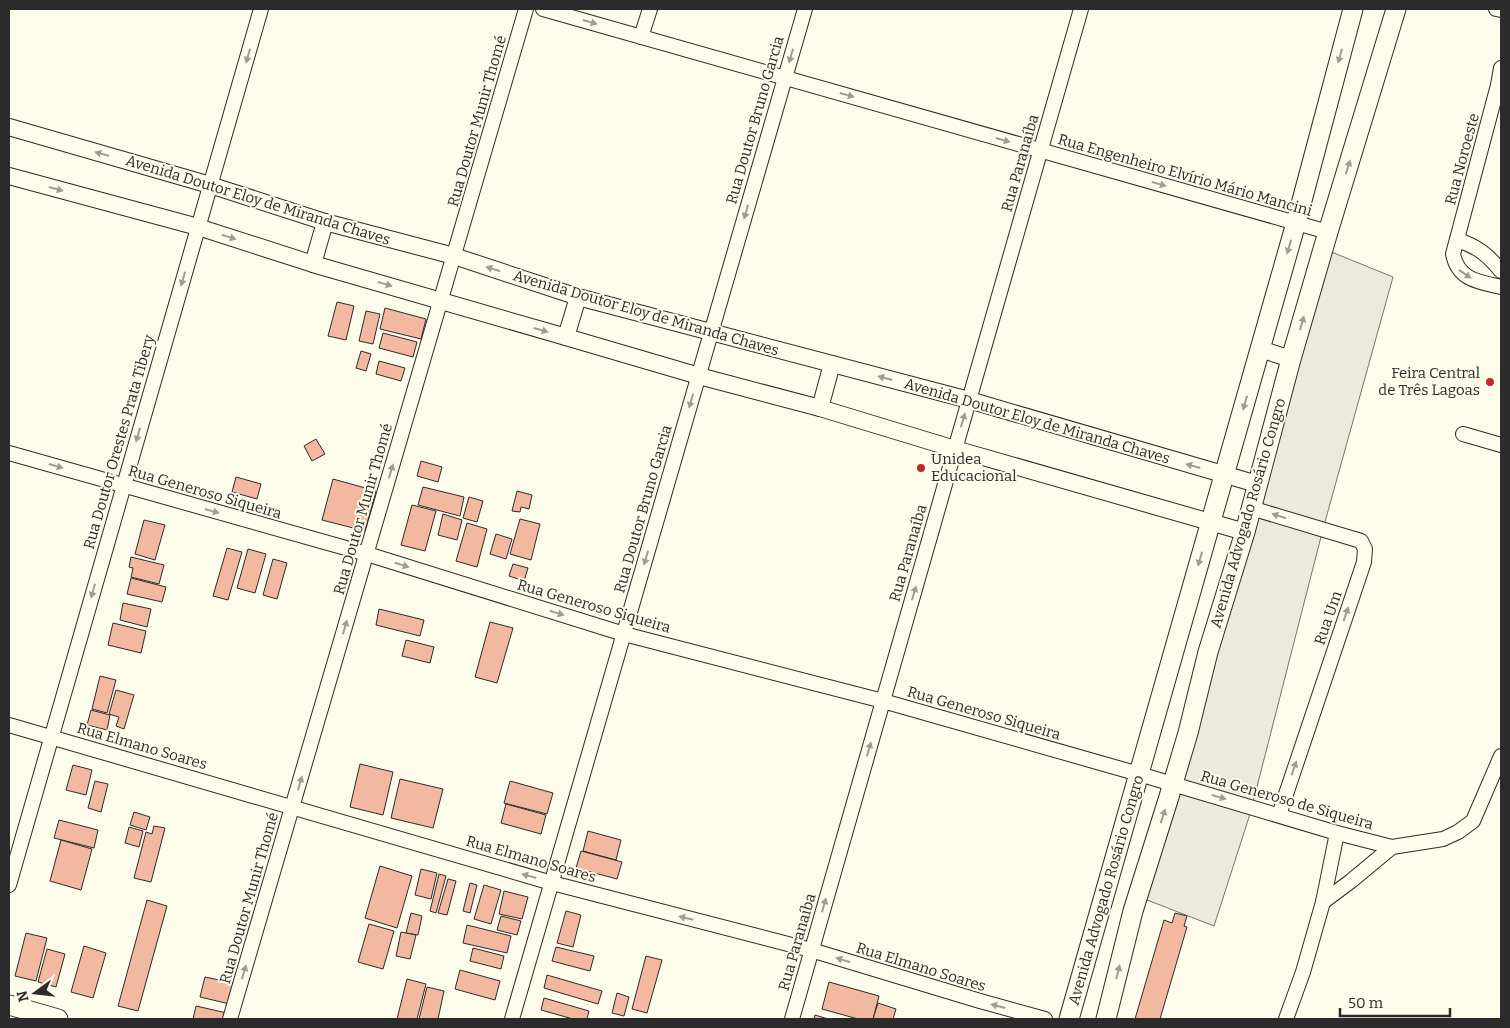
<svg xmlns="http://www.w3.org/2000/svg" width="1510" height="1028" font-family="Bitter,serif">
	<rect width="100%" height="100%" fill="#fdfbea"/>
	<path fill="#eceadb" stroke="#74746e" d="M1329 251 1393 277 1323 529 1250 814 1214 926 1142 898Z"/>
	<g fill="#f2b8a0" stroke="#2b2b2b">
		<path d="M337 302 354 306 346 340 328 336Z"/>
		<path d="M385 308 426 319 421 339 380 329Z"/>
		<path d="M366 311 380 314 373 344 359 341Z"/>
		<path d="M383 333 417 342 413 357 379 348Z"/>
		<path d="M361 351 371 354 366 371 356 368Z"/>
		<path d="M379 361 405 368 401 381 376 374Z"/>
		<path d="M316 439 325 454 312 461 304 446Z"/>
		<path d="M421 461 442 467 438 482 417 476Z"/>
		<path d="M236 477 261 484 257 499 232 492Z"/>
		<path d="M333 479 376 491 365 531 322 520Z"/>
		<path d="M423 487 464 497 460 516 418 505Z"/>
		<path d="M517 491 532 495 529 509 521 507 520 512 512 511Z"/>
		<path d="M469 497 483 501 477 522 463 518Z"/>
		<path d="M412 505 436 511 425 551 401 545Z"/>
		<path d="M443 514 462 520 457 540 438 535Z"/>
		<path d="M520 519 540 524 531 560 510 554Z"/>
		<path d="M144 520 165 525 155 560 135 554Z"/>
		<path d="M467 523 487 529 477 567 456 561Z"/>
		<path d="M496 534 512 539 506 559 490 554Z"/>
		<path d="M227 548 242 552 228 600 213 596Z"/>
		<path d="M248 549 266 554 255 593 237 588Z"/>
		<path d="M131 557 164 565 159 584 131 577 133 568 129 567Z"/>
		<path d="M273 559 287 563 277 599 263 595Z"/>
		<path d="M513 564 528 568 524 581 509 576Z"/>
		<path d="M131 578 166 587 162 602 127 594Z"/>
		<path d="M123 603 151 609 147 627 120 620Z"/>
		<path d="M379 609 424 620 420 636 376 625Z"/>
		<path d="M490 622 513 628 497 683 475 677Z"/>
		<path d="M113 623 146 631 141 653 108 645Z"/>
		<path d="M406 640 434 647 430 663 402 656Z"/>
		<path d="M100 676 116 680 107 713 92 709Z"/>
		<path d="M116 690 134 695 124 729 116 726 119 717 109 714Z"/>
		<path d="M91 710 110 715 107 730 87 725Z"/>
		<path d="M360 764 393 772 383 815 350 807Z"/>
		<path d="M73 765 92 770 86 795 66 790Z"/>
		<path d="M400 779 443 789 433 828 391 818Z"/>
		<path d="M95 781 108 784 101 812 88 808Z"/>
		<path d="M510 781 553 793 547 814 504 803Z"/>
		<path d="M506 804 546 815 541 834 501 823Z"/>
		<path d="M134 812 150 817 146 830 130 825Z"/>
		<path d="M59 820 98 830 94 848 54 838Z"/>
		<path d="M154 826 165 828 151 882 134 878 146 832 152 834Z"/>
		<path d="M129 827 143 831 139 847 125 843Z"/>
		<path d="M588 831 621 840 616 860 583 851Z"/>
		<path d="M61 840 92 849 81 890 50 881Z"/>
		<path d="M581 851 622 862 617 879 576 868Z"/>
		<path d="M380 866 412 876 397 928 365 918Z"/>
		<path d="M421 869 437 873 431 899 415 895Z"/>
		<path d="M439 874 446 876 436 913 430 911Z"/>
		<path d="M448 879 456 881 447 915 438 913Z"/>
		<path d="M470 883 477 885 470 913 463 911Z"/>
		<path d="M484 885 501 890 491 924 474 919Z"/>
		<path d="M504 891 528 897 522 919 499 914Z"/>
		<path d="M147 900 167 906 138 1011 118 1006Z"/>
		<path d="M566 911 581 915 573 947 557 943Z"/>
		<path d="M411 913 422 916 418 935 406 933Z"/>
		<path d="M1175 913 1187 916 1184 926 1187 927 1160 1019H1135L1164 920 1172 923Z"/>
		<path d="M501 916 521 921 517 935 497 930Z"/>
		<path d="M369 924 394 931 383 969 358 962Z"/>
		<path d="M467 925 511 936 507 953 463 943Z"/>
		<path d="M401 932 416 935 410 959 396 956Z"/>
		<path d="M26 933 47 938 36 981 15 976Z"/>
		<path d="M84 946 106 953 93 998 71 992Z"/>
		<path d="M556 947 594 956 590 971 552 961Z"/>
		<path d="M473 948 504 956 501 969 470 961Z"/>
		<path d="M47 949 65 954 56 987 38 982Z"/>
		<path d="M646 956 662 960 647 1013 632 1009Z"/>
		<path d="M460 970 500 981 495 1000 455 989Z"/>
		<path d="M547 975 602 991 598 1004 544 988Z"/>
		<path d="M205 977 238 984 234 1005 200 997Z"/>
		<path d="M407 979 426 984 417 1019H397Z"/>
		<path d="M829 982 879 996 873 1019H858L822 1009Z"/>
		<path d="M427 987 444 991 438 1019H419Z"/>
		<path d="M617 993 629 997 624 1016 612 1013Z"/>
		<path d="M544 998 589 1011 587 1019H573L541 1010Z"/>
		<path d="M878 1003 896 1009 893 1019H873Z"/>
		<path d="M196 1006 227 1013 225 1019H193Z"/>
		<path d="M815 1015 828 1019H814Z"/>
	</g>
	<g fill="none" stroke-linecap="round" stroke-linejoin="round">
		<g stroke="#2b2b2b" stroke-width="16">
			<g id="minor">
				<path d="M543 9 1328 232"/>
				<path d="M1496 9 1501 10"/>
				<path d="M641 37 650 9"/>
				<path d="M1501 68 1498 85 1453 254C1458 280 1479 282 1501 287"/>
				<path d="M1457 240C1477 246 1488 255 1501 271"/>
				<path d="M1463 434 1501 445"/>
				<path d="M9 453 367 554 624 634 883 701 1139 774 1337 833 1392 847"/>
				<path d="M1251 508 1361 541 1365 549 1364 562 1279 815"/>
				<path d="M9 725 552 883 811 950 980 1001 1045 1019"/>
				<path d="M9 885 261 9"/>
				<path d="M1323 902 1351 881 1392 847 1443 839 1458 832 1473 821 1501 756"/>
				<path d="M230 1019 526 9"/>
				<path d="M512 1019 805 9"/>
				<path d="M792 1019 1081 9"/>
				<path d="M1286 1019 1303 972 1323 902 1337 833"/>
			</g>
		</g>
		<g stroke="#2b2b2b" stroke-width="18">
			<g id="tertiary">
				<path d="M9 127 210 185 325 222 454 256 578 297 969 400 1257 484"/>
				<path d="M9 176 198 227 313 264 566 337 699 376 820 408 955 449 1245 532"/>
				<path d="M313 264 325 222"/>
				<path d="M566 337 578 297"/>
				<path d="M1260 349 1291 359"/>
				<path d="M820 408 832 364"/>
			</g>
		</g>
		<g stroke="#2b2b2b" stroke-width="21">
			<g id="secondary">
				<path d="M9 1005 58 1019"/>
				<path d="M1069 1019 1296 223 1353 9"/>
				<path d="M1106 1019 1133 911 1168 800 1188 733 1208 652 1245 532 1291 359 1328 232 1396 9"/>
			</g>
		</g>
		<use href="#minor" stroke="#fdfbea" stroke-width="14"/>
		<use href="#tertiary" stroke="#fdfbea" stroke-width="16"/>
		<use href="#secondary" stroke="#fdfbea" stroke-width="19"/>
	</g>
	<defs><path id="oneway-solid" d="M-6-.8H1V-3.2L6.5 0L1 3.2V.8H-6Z" transform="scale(1.25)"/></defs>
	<g fill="#9e9d94">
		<use href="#oneway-solid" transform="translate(590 22) rotate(16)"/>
		<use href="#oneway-solid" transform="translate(248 56) rotate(106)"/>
		<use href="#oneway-solid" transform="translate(791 56) rotate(106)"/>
		<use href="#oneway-solid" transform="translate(1340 56) rotate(105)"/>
		<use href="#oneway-solid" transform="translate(847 95) rotate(16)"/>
		<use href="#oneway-solid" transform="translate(1003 140) rotate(16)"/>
		<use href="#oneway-solid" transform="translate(102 154) rotate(-164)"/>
		<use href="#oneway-solid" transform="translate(1348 167) rotate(-73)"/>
		<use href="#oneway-solid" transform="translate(1159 184) rotate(16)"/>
		<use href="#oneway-solid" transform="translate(56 189) rotate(15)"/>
		<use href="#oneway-solid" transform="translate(746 212) rotate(106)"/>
		<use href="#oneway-solid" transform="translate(229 237) rotate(18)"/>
		<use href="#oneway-solid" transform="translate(1289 247) rotate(106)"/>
		<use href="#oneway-solid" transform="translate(493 269) rotate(-162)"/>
		<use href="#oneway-solid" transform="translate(1465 274) rotate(34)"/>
		<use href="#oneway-solid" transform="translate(183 279) rotate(106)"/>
		<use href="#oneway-solid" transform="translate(385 284) rotate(16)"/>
		<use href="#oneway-solid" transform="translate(1302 323) rotate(-74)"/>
		<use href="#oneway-solid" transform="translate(541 330) rotate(16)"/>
		<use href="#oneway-solid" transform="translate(885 378) rotate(-165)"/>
		<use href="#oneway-solid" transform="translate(691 401) rotate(106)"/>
		<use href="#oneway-solid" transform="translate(1245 403) rotate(106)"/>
		<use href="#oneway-solid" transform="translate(963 420) rotate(-74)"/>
		<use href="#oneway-solid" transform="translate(138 435) rotate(106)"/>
		<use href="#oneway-solid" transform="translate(56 466) rotate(16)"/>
		<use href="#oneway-solid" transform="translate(1193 466) rotate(-164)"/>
		<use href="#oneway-solid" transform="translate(391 471) rotate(-74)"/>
		<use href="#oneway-solid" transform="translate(212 511) rotate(16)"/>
		<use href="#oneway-solid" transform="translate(1279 516) rotate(-163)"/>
		<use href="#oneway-solid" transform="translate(646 558) rotate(106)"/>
		<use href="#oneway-solid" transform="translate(1200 559) rotate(106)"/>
		<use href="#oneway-solid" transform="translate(402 565) rotate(17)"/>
		<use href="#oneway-solid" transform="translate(93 591) rotate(106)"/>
		<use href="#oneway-solid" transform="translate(914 593) rotate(-74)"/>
		<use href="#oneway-solid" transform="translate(557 613) rotate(17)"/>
		<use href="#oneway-solid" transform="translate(1346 614) rotate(-71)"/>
		<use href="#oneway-solid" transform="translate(345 627) rotate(-74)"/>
		<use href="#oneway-solid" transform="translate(869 749) rotate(-74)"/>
		<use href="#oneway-solid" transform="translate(1294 768) rotate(-71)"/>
		<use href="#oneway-solid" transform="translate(300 783) rotate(-74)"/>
		<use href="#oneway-solid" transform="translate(1219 797) rotate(16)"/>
		<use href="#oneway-solid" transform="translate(1163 816) rotate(-72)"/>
		<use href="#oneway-solid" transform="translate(529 876) rotate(-164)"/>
		<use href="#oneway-solid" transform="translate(824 905) rotate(-74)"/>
		<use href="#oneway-solid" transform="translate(686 918) rotate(-166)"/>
		<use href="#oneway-solid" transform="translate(843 960) rotate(-163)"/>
		<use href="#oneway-solid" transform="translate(244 972) rotate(-74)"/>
		<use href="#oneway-solid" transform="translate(1118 972) rotate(-76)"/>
		<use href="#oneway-solid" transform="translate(998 1006) rotate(-165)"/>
	</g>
	<g fill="#c62828" stroke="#fdfbea" stroke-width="2">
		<circle cx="1490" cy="382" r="5"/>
		<circle cx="921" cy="468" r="5"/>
	</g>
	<g text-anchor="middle" stroke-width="4" stroke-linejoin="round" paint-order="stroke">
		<g font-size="15" fill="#2b2b2b" stroke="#fdfbea">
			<text transform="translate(755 120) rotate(-74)" y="5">Rua Doutor Bruno Garcia</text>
			<text transform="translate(477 121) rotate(-74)" y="5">Rua Doutor Munir Thomé</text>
			<text transform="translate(1462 159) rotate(-75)" y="5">Rua Noroeste</text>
			<text transform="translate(1020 163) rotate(-74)" y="5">Rua Paranaíba</text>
			<text transform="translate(1185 175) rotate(16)" y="5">Rua Engenheiro Elvírio Mário Mancini</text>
			<text transform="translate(258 200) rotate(17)" y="5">Avenida Doutor Eloy de Miranda Chaves</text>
			<text transform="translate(646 313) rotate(16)" y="5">Avenida Doutor Eloy de Miranda Chaves</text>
			<text transform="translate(1037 421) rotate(16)" y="5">Avenida Doutor Eloy de Miranda Chaves</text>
			<text transform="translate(119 442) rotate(-74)" y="5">Rua Doutor Orestes Prata Tibery</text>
			<text transform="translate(205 492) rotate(16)" y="5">Rua Generoso Siqueira</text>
			<text transform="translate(363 509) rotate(-74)" y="5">Rua Doutor Munir Thomé</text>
			<text transform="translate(643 509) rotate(-74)" y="5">Rua Doutor Bruno Garcia</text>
			<text transform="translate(1248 513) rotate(-74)" y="5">Avenida Advogado Rosário Congro</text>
			<text transform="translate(908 553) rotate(-74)" y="5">Rua Paranaíba</text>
			<text transform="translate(594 606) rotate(16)" y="5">Rua Generoso Siqueira</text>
			<text transform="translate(1328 618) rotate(-71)" y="5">Rua Um</text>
			<text transform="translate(984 713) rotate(16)" y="5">Rua Generoso Siqueira</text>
			<text transform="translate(142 746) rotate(16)" y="5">Rua Elmano Soares</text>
			<text transform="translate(1287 800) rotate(16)" y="5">Rua Generoso de Siqueira</text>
			<text transform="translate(531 859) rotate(16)" y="5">Rua Elmano Soares</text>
			<text transform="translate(1106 890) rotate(-74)" y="5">Avenida Advogado Rosário Congro</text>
			<text transform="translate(249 898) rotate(-74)" y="5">Rua Doutor Munir Thomé</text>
			<text transform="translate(797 942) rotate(-74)" y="5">Rua Paranaíba</text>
			<text transform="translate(921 967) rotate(17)" y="5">Rua Elmano Soares</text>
		</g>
		<g font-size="15" fill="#2b2b2b" stroke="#fdfbea" text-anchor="end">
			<text x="1480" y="378">Feira Central<tspan x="1480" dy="17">de Três Lagoas</tspan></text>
			<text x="931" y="464" text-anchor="start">Unidea<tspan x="931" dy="17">Educacional</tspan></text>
		</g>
	</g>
	<rect width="1510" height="1028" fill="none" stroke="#2b2b2b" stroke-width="20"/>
	<g transform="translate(35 993) rotate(255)" stroke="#fdfbea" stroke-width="4" paint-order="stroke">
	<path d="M0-4L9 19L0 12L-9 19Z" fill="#2b2b2b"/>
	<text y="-8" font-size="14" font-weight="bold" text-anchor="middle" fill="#2b2b2b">N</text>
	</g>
	<path d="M1340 1008v8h110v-8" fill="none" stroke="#2b2b2b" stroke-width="2.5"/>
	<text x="1348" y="1008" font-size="15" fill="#2b2b2b" stroke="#fdfbea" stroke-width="4" paint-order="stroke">50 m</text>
</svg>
